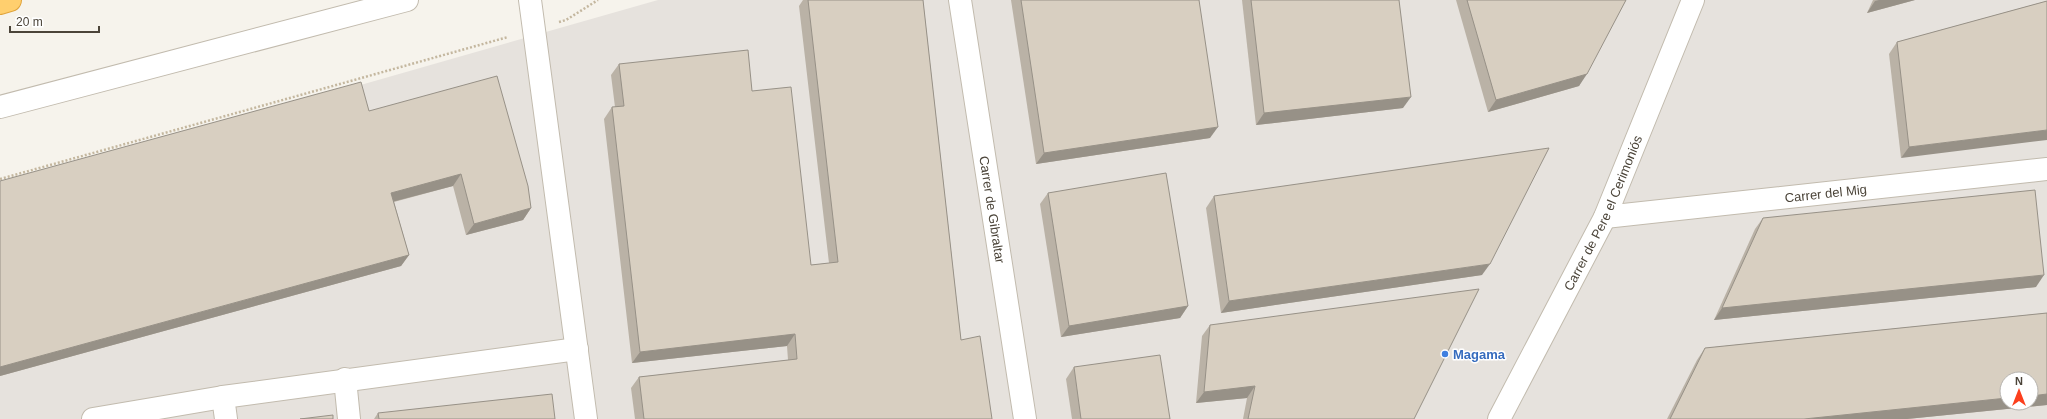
<svg xmlns="http://www.w3.org/2000/svg" width="2047" height="419" font-family="Helvetica,sans-serif">
	<rect width="100%" height="100%" fill="#f6f3ec"/>
	<path fill="#e6e2dd" fill-rule="evenodd" d="M658 0H2047V419H0V188ZM2007 379H2031V403H2007Z"/>
	<g fill="none" stroke-linecap="round" stroke-linejoin="round">
		<g stroke="#c2bbae" stroke-width="24">
			<g id="minor">
				<path d="M530 0 586 419"/>
				<path id="s1" d="M960 0 1025 419"/>
				<path d="M0 107 407 0"/>
				<path id="s2" d="M1605 217 2047 169"/>
				<path d="M345 379 349 419"/>
				<path d="M223 397 226 419"/>
				<path d="M93 419 223 397 577 349"/>
				<path id="s3" d="M1499 419 1605 217 1693 0"/>
			</g>
		</g>
		<g stroke="#e0a43c" stroke-width="24">
			<path id="highway" d="M0 3 10 0"/>
		</g>
		<g stroke="#c4b79f" stroke-width="2.5" stroke-dasharray="2 2" stroke-linecap="butt">
			<path d="M559 22 566 20 598 0"/>
			<path d="M0 179 508 37"/>
		</g>
		<use href="#minor" stroke="#fff" stroke-width="22"/>
		<use href="#highway" stroke="#ffcf6e" stroke-width="22"/>
	</g>
	<g fill="#bab2a6">
		<path d="M803 0H923L961 340 992 419H635L631 388 639 377 788 360 787 346 632 363 604 119 612 107H615L611 75 619 64 752 91 811 265 829 263 799 6Z"/>
		<path d="M1011 0H1199L1210 138 1036 164Z"/>
		<path d="M1242 0H1399L1403 108 1256 125Z"/>
		<path d="M1456 0H1626L1579 86 1488 112Z"/>
		<path d="M1873 0H1915L1867 13Z"/>
		<path d="M2047 1 1901 158 1889 54 1897 42Z"/>
		<path d="M369 111 531 208 523 220 466 235 453 186 394 202 409 255 401 266 0 376V181Z"/>
		<path d="M1048 193 1188 306 1180 318 1061 337 1040 204Z"/>
		<path d="M1214 196 1482 275 1221 313 1206 208Z"/>
		<path d="M1763 218 2036 287 1714 320 1755 229Z"/>
		<path d="M2047 313V405L1907 419H1667L1697 360 1705 348Z"/>
		<path d="M1210 325 1414 419H1243L1247 398 1196 403 1202 336Z"/>
		<path d="M1074 367 1170 419H1072L1066 379Z"/>
		<path d="M378 413 555 419H374Z"/>
	</g>
	<g fill="#979187">
		<path d="M1879 0H1915L1867 13 1875 1Z"/>
		<path d="M1587 74 1579 86 1488 112 1496 100Z"/>
		<path d="M1411 97 1403 108 1256 125 1264 113Z"/>
		<path d="M1218 127 1210 138 1036 164 1044 153Z"/>
		<path d="M2047 130V140L1901 158 1909 147Z"/>
		<path d="M461 174 453 186 384 204 391 193Z"/>
		<path d="M531 208 523 220 466 235 474 224Z"/>
		<path d="M409 255 401 266 0 376V367Z"/>
		<path d="M1490 264 1482 275 1221 313 1229 301Z"/>
		<path d="M2044 275 2036 287 1714 320 1722 308Z"/>
		<path d="M1188 306 1180 318 1061 337 1069 326Z"/>
		<path d="M795 334 787 346 632 363 640 352Z"/>
		<path d="M1255 386 1247 398 1196 403 1204 392Z"/>
		<path d="M2047 394V405L1907 419H1804L2007 398V403H2031V396Z"/>
	</g>
	<g fill="#d8cfc1" stroke="#979187">
		<path d="M808 0H923L961 340 980 336 992 419H644L639 377 797 359 795 334 640 352 612 107 624 106 619 64 748 50 752 91 791 87 811 265 838 262Z"/>
		<path d="M1021 0H1199L1218 127 1044 153Z"/>
		<path d="M1251 0H1399L1411 97 1264 113Z"/>
		<path d="M1467 0H1626L1587 74 1496 100Z"/>
		<path d="M2047 1V130L1909 147 1897 42Z"/>
		<path d="M497 76 528 186 531 208 474 224 461 174 391 193 409 255 0 367V181L361 82 369 111Z"/>
		<path d="M1549 148 1490 264 1229 301 1214 196Z"/>
		<path d="M1166 173 1188 306 1069 326 1048 193Z"/>
		<path d="M2035 190 2044 275 1722 308 1763 218Z"/>
		<path d="M1479 289 1414 419H1248L1255 386 1204 392 1210 325Z"/>
		<path d="M2047 313V394L2031 396V379H2007V398L1804 419H1670L1705 348Z"/>
		<path d="M1160 355 1170 419H1081L1074 367Z"/>
		<path d="M552 394 555 419H379L378 413Z"/>
		<path d="M333 415V419H300Z"/>
	</g>
	<circle fill="#3f7fe0" stroke="#fff" stroke-width="1.5" cx="1445" cy="354" r="4"/>
	<g text-anchor="middle" stroke-width="3" stroke-linejoin="round" paint-order="stroke">
		<g font-size="13" fill="#4b4439" stroke="#fff">
			<text dy="5" stroke="none"><textPath href="#s2" startOffset="222">Carrer del Mig</textPath></text>
			<text dy="5" stroke="none"><textPath href="#s1" startOffset="212">Carrer de Gibraltar</textPath></text>
			<text dy="5" stroke="none"><textPath href="#s3" startOffset="231">Carrer de Pere el Cerimoniós</textPath></text>
		</g>
		<g font-size="13" font-weight="bold" fill="#366cbe" stroke="#fff" text-anchor="start">
			<text x="1453" y="359">Magama</text>
		</g>
	</g>
	<g transform="translate(2019 391)"><circle r="19" fill="#ffffff" stroke="#b7b4b0"/>
	<path d="M0-3L7 15L0 10L-7 15Z" fill="#fc3f1d"/>
	<text y="-6" font-size="11" font-weight="bold" text-anchor="middle" fill="#4b4439">N</text>
	</g>
	<path d="M10 26v6h89v-6" fill="none" stroke="#4b4439" stroke-width="2"/>
	<text x="16" y="26" font-size="12" fill="#4b4439" stroke="#ffffff" stroke-width="3" paint-order="stroke">20 m</text>
</svg>
